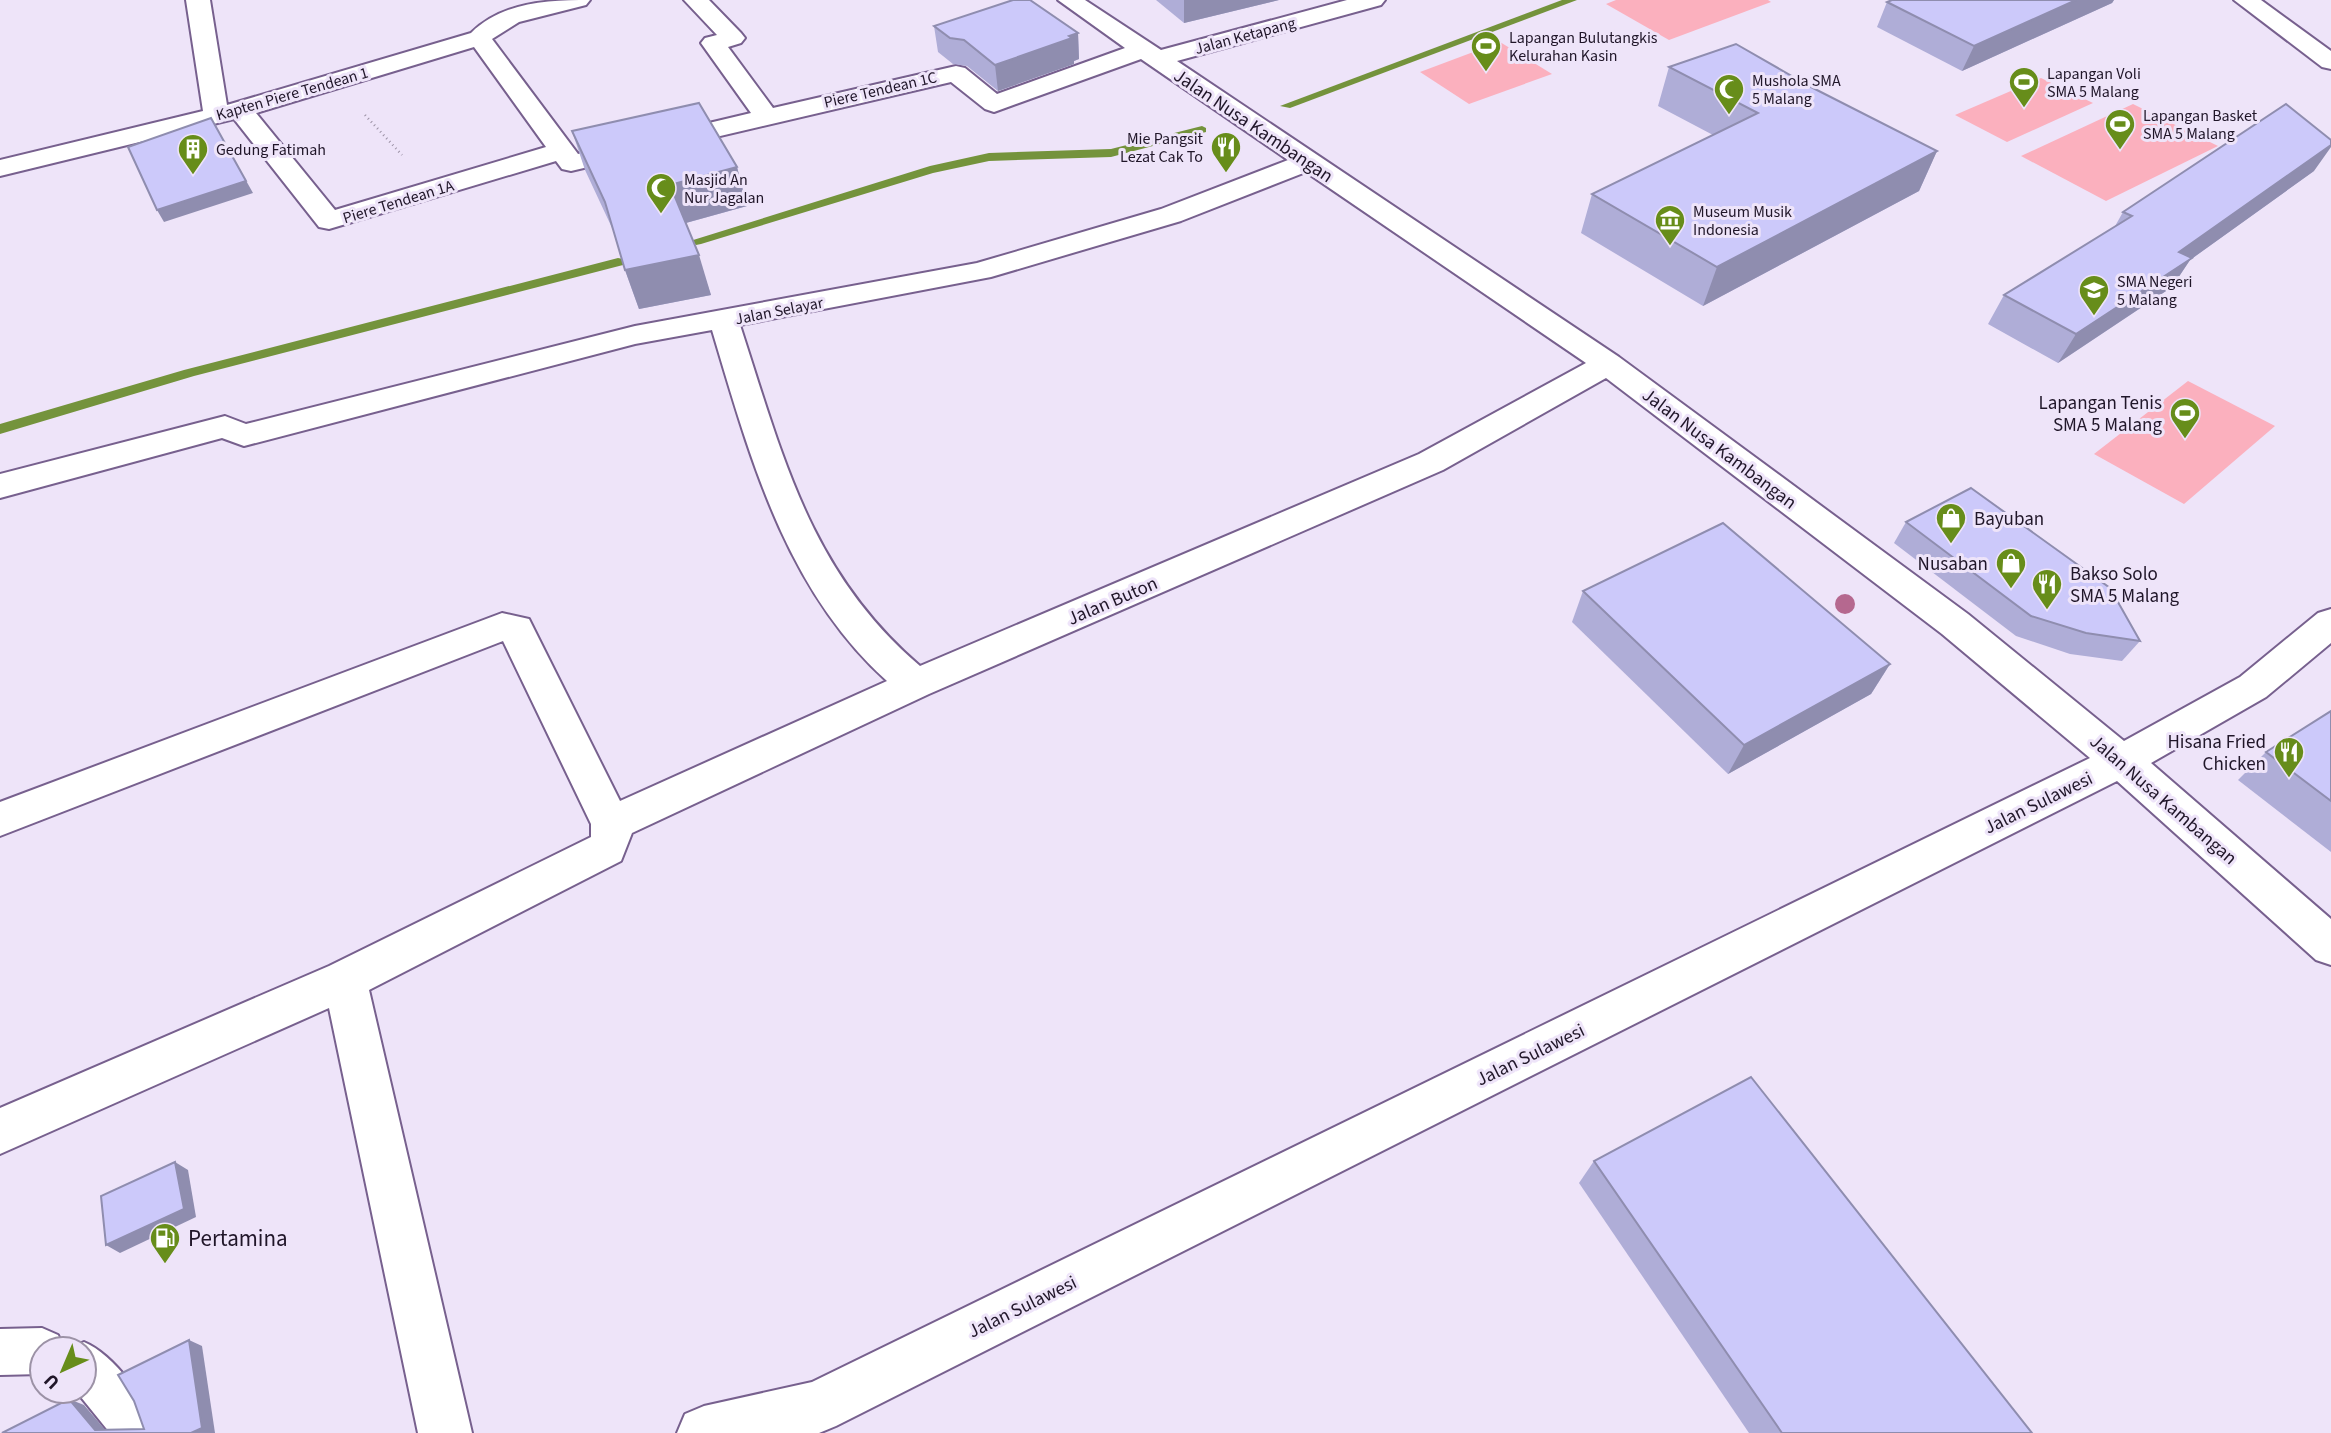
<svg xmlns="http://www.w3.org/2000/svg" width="2331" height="1433" font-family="'Source Sans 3',sans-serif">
	<rect width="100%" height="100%" fill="#eee4f9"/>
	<g fill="#fbb0be">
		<path d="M1616 0H1768L1771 2 1669 40 1606 4Z"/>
		<path d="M1500 42 1552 74 1469 104 1420 72Z"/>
		<path d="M2041 78 2093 103 2007 142 1955 115Z"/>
		<path d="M2133 104 2218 146 2106 201 2021 156Z"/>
		<path d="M2188 381 2275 426 2184 504 2094 454Z"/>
	</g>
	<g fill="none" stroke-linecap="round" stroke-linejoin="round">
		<g fill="#74933c" fill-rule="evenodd">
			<path d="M1562 0H1577L1290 108 1280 106Z"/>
			<path d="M1202 126 1206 128V132L1111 157 989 161 933 173 701 244 696 245 690 241 930 166 989 153 1111 149Z"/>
			<path d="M618 258 623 259V265L194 376 0 434V424L184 370Z"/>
		</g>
		<g stroke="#77608e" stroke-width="4">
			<g id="lane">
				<path d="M42 1328 58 1335 64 1349H42V1374L0 1375V1329Z"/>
				<path d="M84 1342C113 1354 150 1402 156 1433H110L76 1391H84V1349H68Z"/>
			</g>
		</g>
		<g stroke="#77608e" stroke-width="4">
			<g id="street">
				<path d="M186 0H210L227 105 471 33C502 2 548 0 590 0L586 5 519 22 492 39 578 154 751 113 701 43 705 38 717 35 684 0H709L741 33 745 38 741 43 728 47 773 108 956 66 965 68 997 94 1125 48 1058 0H1085L1161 50 1347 0H1385L1381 5 1177 61 1619 357 1968 614 2124 741 2240 677 2318 613 2331 609V643L2266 697 2151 763 2331 919V965L2316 960 2117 781 836 1426 819 1433H677L685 1414 704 1406 812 1382 2090 758 1942 634 1606 378 1443 470 929 694 632 833 621 861 369 990 472 1433H418L329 1008 0 1154V1108L329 966 591 837V824L503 641 0 836V802L502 613 529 619 620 801 887 681C785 589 750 457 712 330L635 344 244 446 222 438 0 498V474L225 416 246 424 635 326 977 263 1161 209 1288 160 1141 59 994 112 985 109 951 82 571 171 562 169 556 161 329 229 319 227 234 119 0 176V160L203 111ZM474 47 546 147 335 210 256 113ZM1306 172 1586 363 1419 454 920 666C810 572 783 457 740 325L991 277 1181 221Z"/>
				<path d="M2234 0H2261L2331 51V69L2322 67Z"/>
			</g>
		</g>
		<path stroke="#9a90a4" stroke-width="2.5" stroke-dasharray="1 3.5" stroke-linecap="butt" d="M365 115 402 155"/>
		<use href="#lane" fill="#fff" fill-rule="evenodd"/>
		<use href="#street" fill="#fff" fill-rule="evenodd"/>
	</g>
	<circle fill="#b5688f" cx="1845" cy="604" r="10"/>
	<g fill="#afadd7">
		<path d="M1156 0H1279L1184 23Z"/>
		<path d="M1892 0H2114L2112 3 1962 71 1877 27 1887 2Z"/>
		<path d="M934 26 1078 33 1079 59 1074 61V64L998 91 967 66 953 64 938 52Z"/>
		<path d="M1669 67 1811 87 1937 151 1919 191 1703 306 1581 233 1592 194 1713 135 1658 106Z"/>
		<path d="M572 131 737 167 747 206 686 223 711 295 639 309 625 270 613 230 585 170Z"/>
		<path d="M2314 171 2190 260 2172 287 2058 363 1988 324 2004 295 2114 228 2123 212Z"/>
		<path d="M1906 522 2140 641 2122 661 2070 654 2016 636 1894 543Z"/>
		<path d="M1583 591 1890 664 1871 694 1728 774 1572 622Z"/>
		<path d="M2331 711V852L2238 780 2266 752Z"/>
		<path d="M1594 1161 2032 1433H1749L1579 1183Z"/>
	</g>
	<g fill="#8f8daf">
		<path d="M1184 0H1279L1184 23Z"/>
		<path d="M2076 0H2114L2112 3 1962 71 1974 46Z"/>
		<path d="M1078 33 1079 59 1074 61V64L998 91 995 65Z"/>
		<path d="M211 118 253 193 164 222 157 210Z"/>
		<path d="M2331 145V147L2314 171 2190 260 2172 287 2058 363 2076 334 2179 252Z"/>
		<path d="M1937 151 1919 191 1703 306 1717 267Z"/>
		<path d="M737 167 747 206 682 224 670 185Z"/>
		<path d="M699 255 711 295 639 309 625 270Z"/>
		<path d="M1890 664 1871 694 1728 774 1744 745Z"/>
		<path d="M175 1162 188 1170 196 1217 120 1253 106 1245Z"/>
		<path d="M189 1340 202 1346 215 1433H191Z"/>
		<path d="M69 1399 84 1405 108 1433 95 1430Z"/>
	</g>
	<g fill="#ccc9fa" stroke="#8f8daf" stroke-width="2">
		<path d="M1013 0H1030L1078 33 1069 36 1072 38 995 65 964 40 950 38 934 26Z"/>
		<path d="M1892 0H2076L1974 46 1887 2Z"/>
		<path d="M1736 44 1811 87 1937 151 1717 267 1592 194 1758 113 1669 67Z"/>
		<path d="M699 103 737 167 670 185 699 255 625 270 605 202 572 131Z"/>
		<path d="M2286 104 2331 140V145L2179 252 2192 258 2076 334 2004 295 2132 216 2123 212Z"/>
		<path d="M211 118 246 181 157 210 128 147Z"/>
		<path d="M1971 488 2110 588 2140 641 2086 633 2031 616 1906 522Z"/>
		<path d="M1723 523 1890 664 1744 745 1583 591Z"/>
		<path d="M2331 711V801L2266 752Z"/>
		<path d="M1751 1077 2032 1433H1782L1594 1161Z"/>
		<path d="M175 1162 184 1209 106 1245 101 1196Z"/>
		<path d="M189 1340 202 1428 191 1433H2L69 1399 95 1430 144 1429 134 1401 118 1375Z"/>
	</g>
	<defs>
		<g id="stadium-pin" transform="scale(1.575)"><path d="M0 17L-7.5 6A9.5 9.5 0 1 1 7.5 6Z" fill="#678d1a" stroke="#eee4f9"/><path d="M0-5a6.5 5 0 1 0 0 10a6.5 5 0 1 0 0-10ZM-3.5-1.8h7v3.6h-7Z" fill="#fff"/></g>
		<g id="mosque-pin" transform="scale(1.575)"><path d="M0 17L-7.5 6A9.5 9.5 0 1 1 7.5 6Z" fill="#678d1a" stroke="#eee4f9"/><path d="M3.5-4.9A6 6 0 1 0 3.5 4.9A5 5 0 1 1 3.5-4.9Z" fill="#fff"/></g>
		<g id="restaurant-pin" transform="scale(1.575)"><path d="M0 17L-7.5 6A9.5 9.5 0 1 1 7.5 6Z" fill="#678d1a" stroke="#eee4f9"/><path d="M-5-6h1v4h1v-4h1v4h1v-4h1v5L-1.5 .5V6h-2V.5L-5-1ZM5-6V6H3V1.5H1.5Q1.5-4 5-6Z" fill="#fff"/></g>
		<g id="building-pin" transform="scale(1.575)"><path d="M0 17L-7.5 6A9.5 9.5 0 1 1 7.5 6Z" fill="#678d1a" stroke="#eee4f9"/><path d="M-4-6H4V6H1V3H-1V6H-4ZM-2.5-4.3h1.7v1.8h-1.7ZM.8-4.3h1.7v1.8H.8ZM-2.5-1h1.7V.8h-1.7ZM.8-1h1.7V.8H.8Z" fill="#fff"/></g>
		<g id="museum-pin" transform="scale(1.575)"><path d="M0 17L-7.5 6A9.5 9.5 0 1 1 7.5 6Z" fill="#678d1a" stroke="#eee4f9"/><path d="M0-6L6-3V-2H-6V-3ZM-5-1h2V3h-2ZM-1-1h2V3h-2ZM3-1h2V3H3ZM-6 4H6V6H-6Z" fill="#fff"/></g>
		<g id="school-pin" transform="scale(1.575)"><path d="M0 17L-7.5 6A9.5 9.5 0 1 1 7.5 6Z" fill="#678d1a" stroke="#eee4f9"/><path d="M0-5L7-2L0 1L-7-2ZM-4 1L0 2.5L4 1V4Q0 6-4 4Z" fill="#fff"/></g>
		<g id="shop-pin" transform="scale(1.575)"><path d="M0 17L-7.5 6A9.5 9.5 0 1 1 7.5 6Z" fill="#678d1a" stroke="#eee4f9"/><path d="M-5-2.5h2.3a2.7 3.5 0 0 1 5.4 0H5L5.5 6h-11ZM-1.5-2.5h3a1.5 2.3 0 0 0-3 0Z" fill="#fff"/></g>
		<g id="fuel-pin" transform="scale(1.575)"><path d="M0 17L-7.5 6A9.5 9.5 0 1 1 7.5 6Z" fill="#678d1a" stroke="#eee4f9"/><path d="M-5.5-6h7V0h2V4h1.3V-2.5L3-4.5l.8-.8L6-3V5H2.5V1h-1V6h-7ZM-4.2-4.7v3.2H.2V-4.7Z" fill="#fff"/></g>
	</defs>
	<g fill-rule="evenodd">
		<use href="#stadium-pin" x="1486" y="46"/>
		<use href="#stadium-pin" x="2024" y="82"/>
		<use href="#mosque-pin" x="1729" y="89"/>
		<use href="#stadium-pin" x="2120" y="124"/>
		<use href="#restaurant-pin" x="1226" y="147"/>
		<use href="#building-pin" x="193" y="149"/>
		<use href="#mosque-pin" x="661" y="188"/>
		<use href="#museum-pin" x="1670" y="220"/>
		<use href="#school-pin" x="2094" y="290"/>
		<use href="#stadium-pin" x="2185" y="413"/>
		<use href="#shop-pin" x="1951" y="518"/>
		<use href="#shop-pin" x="2011" y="563"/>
		<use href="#restaurant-pin" x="2047" y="584"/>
		<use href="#restaurant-pin" x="2289" y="752"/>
		<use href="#fuel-pin" x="165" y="1238"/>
	</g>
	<g text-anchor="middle" stroke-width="6" stroke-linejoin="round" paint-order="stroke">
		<g font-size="16" fill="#201629" stroke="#eee4f9">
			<text transform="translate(1245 35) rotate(-15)" y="6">Jalan Ketapang</text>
			<text transform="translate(880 89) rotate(-13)" y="6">Piere Tendean 1C</text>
			<text transform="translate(292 93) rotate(-16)" y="6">Kapten Piere Tendean 1</text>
			<text transform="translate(398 201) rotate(-17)" y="6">Piere Tendean 1A</text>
			<text transform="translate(779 310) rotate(-11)" y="6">Jalan Selayar</text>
		</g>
		<g font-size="16" fill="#201629" stroke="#eee4f9" text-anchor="start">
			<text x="1509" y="43">Lapangan Bulutangkis<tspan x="1509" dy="18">Kelurahan Kasin</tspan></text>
			<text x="2047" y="79">Lapangan Voli<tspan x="2047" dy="18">SMA 5 Malang</tspan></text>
			<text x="1752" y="86">Mushola SMA<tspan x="1752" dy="18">5 Malang</tspan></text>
			<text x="2143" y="121">Lapangan Basket<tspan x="2143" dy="18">SMA 5 Malang</tspan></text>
			<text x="1203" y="144" text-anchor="end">Mie Pangsit<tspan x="1203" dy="18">Lezat Cak To</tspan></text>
			<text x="216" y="155">Gedung Fatimah</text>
			<text x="684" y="185">Masjid An<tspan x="684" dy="18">Nur Jagalan</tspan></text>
			<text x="1693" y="217">Museum Musik<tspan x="1693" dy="18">Indonesia</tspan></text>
			<text x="2117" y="287">SMA Negeri<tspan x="2117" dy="18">5 Malang</tspan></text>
		</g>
		<g font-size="19" fill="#201629" stroke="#eee4f9">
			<text transform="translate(1254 125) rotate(34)" y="7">Jalan Nusa Kambangan</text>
			<text transform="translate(1720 448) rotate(37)" y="7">Jalan Nusa Kambangan</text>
			<text transform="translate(1112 600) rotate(-23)" y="7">Jalan Buton</text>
			<text transform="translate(2164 799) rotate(41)" y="7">Jalan Nusa Kambangan</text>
			<text transform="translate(2038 802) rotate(-26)" y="7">Jalan Sulawesi</text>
			<text transform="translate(1530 1054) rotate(-26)" y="7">Jalan Sulawesi</text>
			<text transform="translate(1022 1306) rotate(-26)" y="7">Jalan Sulawesi</text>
		</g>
		<g font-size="19" fill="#201629" stroke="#eee4f9" text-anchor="end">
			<text x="2162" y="409">Lapangan Tenis<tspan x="2162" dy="22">SMA 5 Malang</tspan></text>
			<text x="1974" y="525" text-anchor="start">Bayuban</text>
			<text x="1988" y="570">Nusaban</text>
			<text x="2070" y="580" text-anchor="start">Bakso Solo<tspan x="2070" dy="22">SMA 5 Malang</tspan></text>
			<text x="2266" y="748">Hisana Fried<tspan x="2266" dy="22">Chicken</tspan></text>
		</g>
		<g font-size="23" fill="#201629" stroke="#eee4f9" text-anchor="start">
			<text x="188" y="1246">Pertamina</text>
		</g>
	</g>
	<g transform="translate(63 1370) rotate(224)"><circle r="33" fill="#eee4f9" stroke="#9c92a6" stroke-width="2"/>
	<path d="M0-5L12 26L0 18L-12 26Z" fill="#678d1a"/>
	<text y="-10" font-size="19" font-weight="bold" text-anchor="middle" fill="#201629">U</text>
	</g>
</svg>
